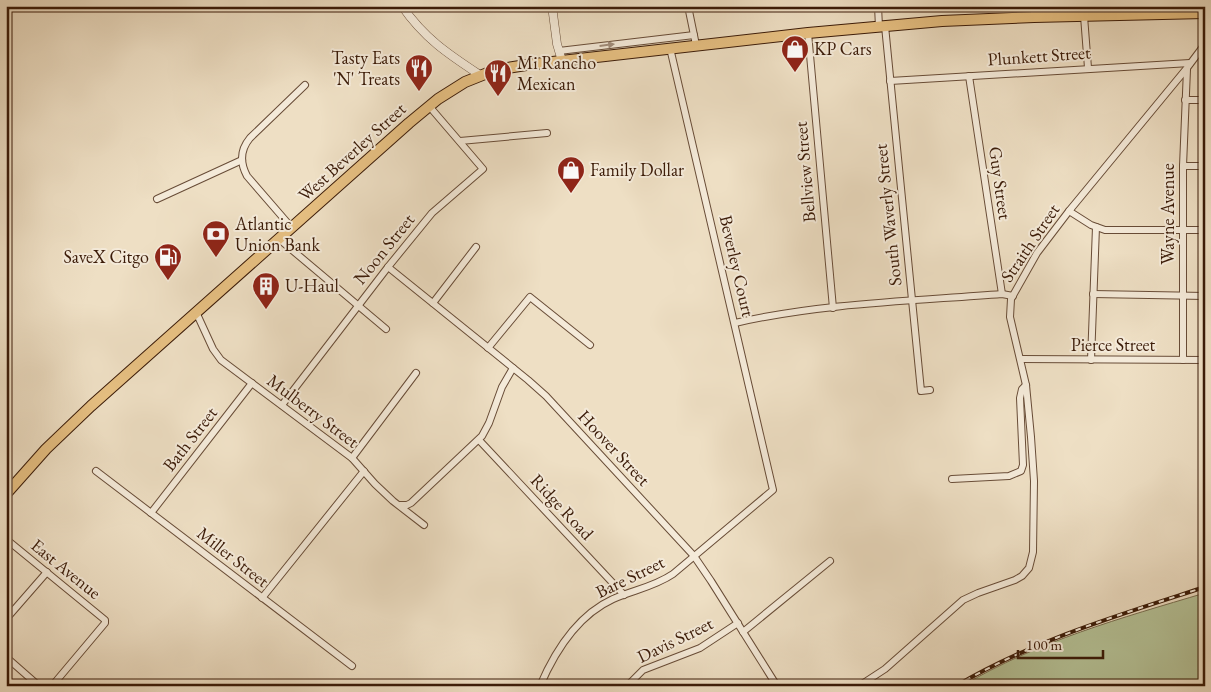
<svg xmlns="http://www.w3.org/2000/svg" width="1211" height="692" font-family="'EB Garamond',serif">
	<rect width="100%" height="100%" fill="#eedfc4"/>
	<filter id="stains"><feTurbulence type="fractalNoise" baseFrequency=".004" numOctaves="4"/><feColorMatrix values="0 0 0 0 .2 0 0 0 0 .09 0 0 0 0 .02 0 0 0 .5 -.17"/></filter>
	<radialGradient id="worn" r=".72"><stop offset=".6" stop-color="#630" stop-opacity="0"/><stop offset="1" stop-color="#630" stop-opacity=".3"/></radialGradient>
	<path fill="#b5c297" stroke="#786e50" d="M1205 593V686H962C1038 641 1121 618 1205 593Z"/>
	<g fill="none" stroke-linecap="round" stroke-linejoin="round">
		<g stroke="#684c37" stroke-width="8">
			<g id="minor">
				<path d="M688 6 696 45"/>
				<path d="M878 6 879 27"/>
				<path d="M1084 16 1088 68"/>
				<path d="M1034 17V6"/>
				<path d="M885 26 921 391 930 390"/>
				<path d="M808 33 833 308"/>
				<path d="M559 51 694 35"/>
				<path d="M969 76 1002 294"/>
				<path d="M890 81 1190 63"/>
				<path d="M1185 100H1205"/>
				<path d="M460 141 547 133"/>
				<path d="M1183 166H1205"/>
				<path d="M157 199 242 160"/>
				<path d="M1069 211 1091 225 1105 230H1205"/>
				<path d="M292 228 247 176C240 163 240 150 250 138L305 85"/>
				<path d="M279 239 386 329"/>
				<path d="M388 267 528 380 546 396 694 556 711 581 777 686"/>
				<path d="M1093 294 1205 296"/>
				<path d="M433 303 476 247"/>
				<path d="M196 312 213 349 221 360 352 458 375 484 393 501 424 525"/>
				<path d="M735 323C822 303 913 301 1002 294L1013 296"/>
				<path d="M488 348 530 297 590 345"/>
				<path d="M1021 359 1205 360"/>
				<path d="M1091 360 1096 227"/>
				<path d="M1183 360V166L1187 69"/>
				<path d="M282 405 388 267 432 213 483 169 429 106"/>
				<path d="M479 440 624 595"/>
				<path d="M352 458 416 373"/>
				<path d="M96 471 352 666"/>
				<path d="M952 479 1009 476 1021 471 1023 465 1020 398 1022 389 1026 385"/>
				<path d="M400 505H407L411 503 482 436 489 423 502 387 513 368"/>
				<path d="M151 513 252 383"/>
				<path d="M6 539 105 620V623L52 686"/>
				<path d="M262 598 364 471"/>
				<path d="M6 619 47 572"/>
				<path d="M743 632 830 561"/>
				<path d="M6 657 39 686"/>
				<path d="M540 686C555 651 578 615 613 599 633 590 654 587 673 574L773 490 670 48"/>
				<path d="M627 686 643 670 700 648 738 623"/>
				<path d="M859 686 885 669 963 600 978 593 1015 580 1022 576 1029 568 1033 552 1034 481 1031 437 1026 385 1010 317 1011 299 1037 253 1069 211 1187 68 1205 44"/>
			</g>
		</g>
		<g stroke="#684c37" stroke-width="9">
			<g id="tertiary">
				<path d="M402 6C424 38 448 54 480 75"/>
				<path d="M552 6 557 44 562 61"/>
			</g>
		</g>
		<g stroke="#3b1b08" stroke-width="12">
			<path id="primary" d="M6 494 46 449 91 406 409 123 438 99 465 82 495 70 526 65 808 33 942 21 1034 17 1205 13"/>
		</g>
		<use href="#minor" stroke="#f4ead9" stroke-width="6"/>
		<use href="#tertiary" stroke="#f4ead9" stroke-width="8"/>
		<use href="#primary" stroke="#e7c082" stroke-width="10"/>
		<g stroke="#3b1b08" stroke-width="4">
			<path id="rail" d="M956 686C1034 640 1119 615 1205 587"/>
		</g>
		<use href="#rail" stroke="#f4ead9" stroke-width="2" stroke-dasharray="5.5" stroke-linecap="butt"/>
	</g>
	<defs><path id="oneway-solid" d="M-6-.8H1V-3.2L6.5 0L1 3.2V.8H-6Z" transform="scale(1.25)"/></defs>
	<use fill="#a18d7b" href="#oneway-solid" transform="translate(607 45) rotate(-7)"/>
	<defs>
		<g id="shop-pin" transform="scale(1.4375)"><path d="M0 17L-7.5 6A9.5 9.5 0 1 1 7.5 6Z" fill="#8f2418" stroke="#f4ead9"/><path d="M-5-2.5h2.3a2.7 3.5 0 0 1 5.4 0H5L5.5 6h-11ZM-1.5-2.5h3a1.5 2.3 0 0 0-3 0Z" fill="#fff"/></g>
		<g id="restaurant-pin" transform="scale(1.4375)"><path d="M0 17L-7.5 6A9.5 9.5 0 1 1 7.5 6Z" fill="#8f2418" stroke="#f4ead9"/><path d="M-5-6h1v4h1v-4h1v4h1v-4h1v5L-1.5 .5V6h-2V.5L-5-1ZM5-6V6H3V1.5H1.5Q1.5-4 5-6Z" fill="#fff"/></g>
		<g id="bank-pin" transform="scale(1.4375)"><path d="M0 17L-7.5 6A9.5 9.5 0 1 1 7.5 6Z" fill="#8f2418" stroke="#f4ead9"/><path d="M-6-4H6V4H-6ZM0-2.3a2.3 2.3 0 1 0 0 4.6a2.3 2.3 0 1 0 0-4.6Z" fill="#fff"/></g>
		<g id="fuel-pin" transform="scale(1.4375)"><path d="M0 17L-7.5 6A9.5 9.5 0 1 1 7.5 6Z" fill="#8f2418" stroke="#f4ead9"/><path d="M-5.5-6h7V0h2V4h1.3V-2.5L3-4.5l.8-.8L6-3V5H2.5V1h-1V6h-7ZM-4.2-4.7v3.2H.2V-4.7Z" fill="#fff"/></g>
		<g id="building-pin" transform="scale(1.4375)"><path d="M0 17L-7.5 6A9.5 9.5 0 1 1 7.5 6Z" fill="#8f2418" stroke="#f4ead9"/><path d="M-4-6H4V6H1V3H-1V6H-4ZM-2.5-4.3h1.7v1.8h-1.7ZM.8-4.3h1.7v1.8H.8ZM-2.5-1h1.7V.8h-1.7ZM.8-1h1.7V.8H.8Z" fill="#fff"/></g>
	</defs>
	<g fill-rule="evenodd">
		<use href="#shop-pin" x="795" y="49"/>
		<use href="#restaurant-pin" x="419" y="68"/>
		<use href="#restaurant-pin" x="498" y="73"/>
		<use href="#shop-pin" x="571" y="170"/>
		<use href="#bank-pin" x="216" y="234"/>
		<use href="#fuel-pin" x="168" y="257"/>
		<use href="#building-pin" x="266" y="286"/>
	</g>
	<g text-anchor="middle" stroke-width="4" stroke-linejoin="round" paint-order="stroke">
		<g font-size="18" fill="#3b1b08" stroke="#f4ead9" text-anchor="start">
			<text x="814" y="55">KP Cars</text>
			<text x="400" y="64" text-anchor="end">Tasty Eats<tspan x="400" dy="21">'N' Treats</tspan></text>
			<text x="517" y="69">Mi Rancho<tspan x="517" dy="21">Mexican</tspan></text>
			<text x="590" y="176">Family Dollar</text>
			<text x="235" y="230">Atlantic<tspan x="235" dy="21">Union Bank</tspan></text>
			<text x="149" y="263" text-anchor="end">SaveX Citgo</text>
			<text x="285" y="292">U-Haul</text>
		</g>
		<g font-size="18" fill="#3b1b08" stroke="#f4ead9">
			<text transform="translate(1039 56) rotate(-4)" y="6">Plunkett Street</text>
			<text transform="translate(352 152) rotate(-42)" y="6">West Beverley Street</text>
			<text transform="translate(805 172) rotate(-95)" y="6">Bellview Street</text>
			<text transform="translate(1000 183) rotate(82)" y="6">Guy Street</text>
			<text transform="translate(1168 214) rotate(-90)" y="6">Wayne Avenue</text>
			<text transform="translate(888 215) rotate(-96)" y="6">South Waverly Street</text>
			<text transform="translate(1030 243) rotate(-56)" y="6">Straith Street</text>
			<text transform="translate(384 249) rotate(-51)" y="6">Noon Street</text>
			<text transform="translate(737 266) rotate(77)" y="6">Beverley Court</text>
			<text x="1113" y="351">Pierce Street</text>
			<text transform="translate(313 411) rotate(37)" y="6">Mulberry Street</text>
			<text transform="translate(190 439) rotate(-52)" y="6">Bath Street</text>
			<text transform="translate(614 448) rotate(47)" y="6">Hoover Street</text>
			<text transform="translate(562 507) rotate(47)" y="6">Ridge Road</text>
			<text transform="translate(233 557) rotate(38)" y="6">Miller Street</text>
			<text transform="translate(66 569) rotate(39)" y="6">East Avenue</text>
			<text transform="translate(630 577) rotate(-26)" y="6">Bare Street</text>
			<text transform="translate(675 640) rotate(-26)" y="6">Davis Street</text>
		</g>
	</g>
	<rect width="1211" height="692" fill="none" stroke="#eedfc4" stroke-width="25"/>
	<rect x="8" y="8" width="1196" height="677" fill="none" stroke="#3b1b08" stroke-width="2.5"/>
	<rect x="12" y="12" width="1186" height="667" fill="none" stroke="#3b1b08"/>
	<path d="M1018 650v8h85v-8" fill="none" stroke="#3b1b08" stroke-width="2.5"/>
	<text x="1026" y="650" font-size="15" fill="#3b1b08" stroke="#f4ead9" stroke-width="4" paint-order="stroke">100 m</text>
	<rect width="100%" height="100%" filter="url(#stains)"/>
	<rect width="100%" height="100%" fill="url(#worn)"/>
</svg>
